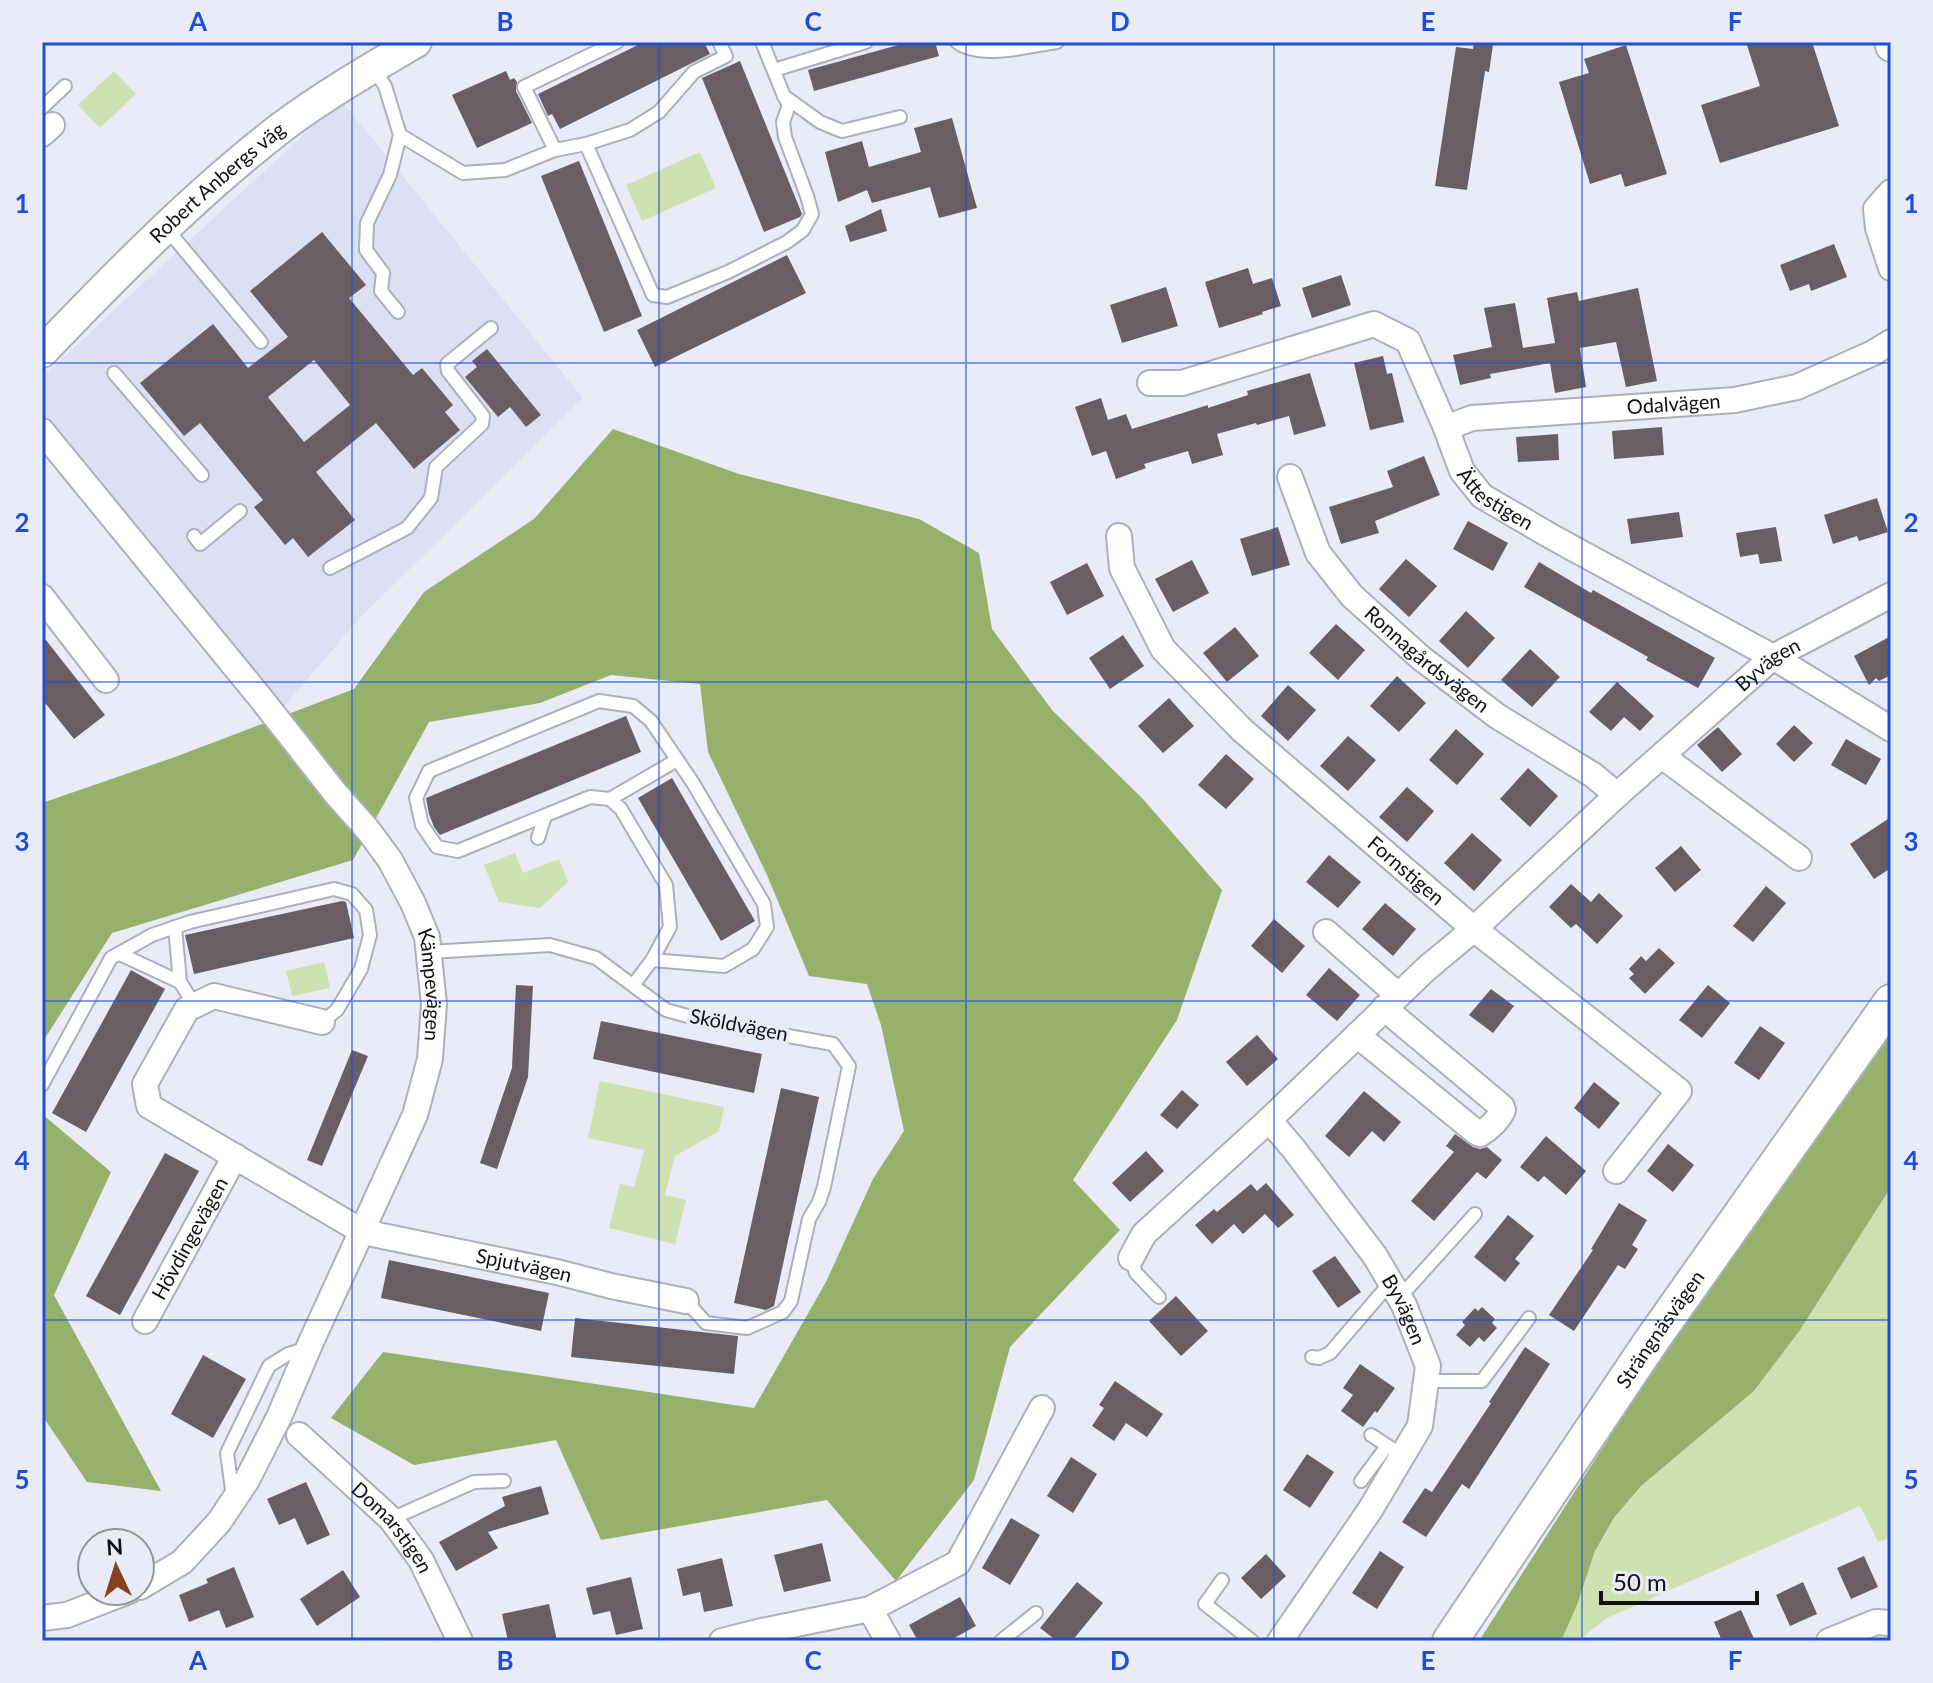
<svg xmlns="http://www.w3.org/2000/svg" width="1933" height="1683" font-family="Lato,sans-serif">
	<rect width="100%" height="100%" fill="#e9ebf7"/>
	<path fill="#dde0f3" d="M341 100 583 398 360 618 281 710 42 425V377Z"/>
	<g fill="#cde2b0">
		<path d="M114 71 136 94 100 128 78 105Z"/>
		<path d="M700 152 716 188 642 221 626 185Z"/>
		<path d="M515 853 523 873 559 859 568 882 540 908 499 902 484 865Z"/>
		<path d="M324 962 330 988 292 996 286 971Z"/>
		<path d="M600 1081 724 1107 719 1131 675 1156 665 1195 686 1200 675 1244 609 1228 620 1184 634 1187 644 1150 588 1138Z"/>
		<path d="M1891 1187V1537L1878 1542 1860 1506 1607 1618 1578 1641H1554L1577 1605 1595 1551 1614 1519 1641 1486 1754 1391 1800 1330Z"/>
	</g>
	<g fill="#96b16c">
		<path d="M613 429 739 474 919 519 979 553 992 629 1052 710 1143 799 1222 890 1177 1020 1073 1180 1120 1230 1010 1347 974 1480 896 1581 827 1500 601 1540 556 1440 414 1465 331 1418 383 1352 754 1408 826 1282 873 1179 904 1131 881 1025 867 984 809 976 767 875 708 752 700 684 611 675 540 703 429 722 353 860 112 933 42 1043V803L175 757 354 689 424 592 534 519Z"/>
		<path d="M1891 1034V1187L1800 1330 1754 1391 1641 1486 1614 1518 1595 1551 1577 1605 1561 1641H1479L1696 1302Z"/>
		<path d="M42 1114 111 1172 54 1295 161 1491 87 1482 42 1415Z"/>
	</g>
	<g fill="#685e64" fill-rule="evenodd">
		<path d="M644 42H704L710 54 560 129 552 114 548 116 538 94Z"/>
		<path d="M909 42H935L939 56 814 91 808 70Z"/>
		<path d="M1474 42 1493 45 1489 72 1485 71 1467 190 1435 186 1456 47 1473 49Z"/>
		<path d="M1746 42H1812L1839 126 1720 163 1701 105 1760 86Z"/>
		<path d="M1626 45 1667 174 1625 187 1621 174 1590 184 1559 82 1589 73 1584 59Z"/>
		<path d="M740 61 802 214 800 217 764 232 702 78Z"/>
		<path d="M506 71 510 80 514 78 517 82 516 91 532 123 477 148 452 95Z"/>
		<path d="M952 118 977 208 939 218 930 187 872 203 867 190 838 202 825 152 862 141 869 167 921 152 914 128Z"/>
		<path d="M579 161 642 316 604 332 541 176Z"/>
		<path d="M881 209 887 231 850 242 845 226Z"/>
		<path d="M322 232 366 285 349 298 413 375 422 368 453 405 445 412 460 430 414 469 376 423 316 472 355 520 308 557 293 538 285 545 254 507 263 500 200 423 184 436 140 383 213 324 248 368 288 337 250 291ZM314 360 350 405 304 442 268 397Z"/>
		<path d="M1834 244 1847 277 1811 291 1809 284 1790 291 1780 265Z"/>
		<path d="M787 255 806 293 655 367 637 330Z"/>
		<path d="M1248 268 1253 284 1272 278 1281 306 1262 312 1263 314 1219 328 1205 282Z"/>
		<path d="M1341 275 1351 305 1312 318 1302 288Z"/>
		<path d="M1166 287 1178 326 1122 343 1110 305Z"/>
		<path d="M1638 288 1657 381 1626 387 1616 342 1580 348 1586 387 1555 393 1550 363 1490 374 1491 378 1460 385 1453 355 1492 347 1484 308 1515 303 1523 348 1555 343 1547 298 1577 292 1579 301Z"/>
		<path d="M487 349 541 415 526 427 510 407 498 417 465 377 477 367 472 361Z"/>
		<path d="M1383 356 1387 374 1392 373 1404 422 1370 430 1354 363Z"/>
		<path d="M1310 373 1326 426 1294 435 1289 416 1257 425 1256 423 1217 434 1223 455 1192 464 1188 451 1144 464 1146 468 1116 479 1106 451 1092 456 1075 407 1101 398 1108 420 1126 414 1132 429 1208 405V408L1248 395 1247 391Z"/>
		<path d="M1662 427 1664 455 1614 459 1612 431Z"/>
		<path d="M1558 434 1559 460 1518 462 1516 437Z"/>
		<path d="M1424 456 1440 495 1375 521 1379 533 1341 544 1329 507 1393 487 1387 471Z"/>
		<path d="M1877 498 1888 532 1859 541 1857 536 1833 544 1824 515Z"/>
		<path d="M1679 512 1683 537 1631 544 1627 519Z"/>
		<path d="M1468 521 1508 543 1493 571 1453 549Z"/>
		<path d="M1278 527 1290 565 1252 576 1240 539Z"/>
		<path d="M1776 527 1782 561 1760 564 1758 554 1740 557 1736 533Z"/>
		<path d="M1406 559 1437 586 1409 617 1379 589Z"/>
		<path d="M1192 560 1209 593 1173 612 1155 579Z"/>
		<path d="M1539 562 1591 593 1593 590 1715 658 1698 688 1646 660 1648 657 1524 587Z"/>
		<path d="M1087 563 1104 596 1067 615 1050 582Z"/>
		<path d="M1466 611 1495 638 1468 668 1439 641Z"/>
		<path d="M1336 624 1365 650 1338 680 1309 653Z"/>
		<path d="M1235 627 1259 656 1227 682 1203 653Z"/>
		<path d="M42 635 105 715 74 739 42 699Z"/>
		<path d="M1123 635 1144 666 1110 689 1089 658Z"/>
		<path d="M1891 636V675L1879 681 1876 678 1869 685 1854 656Z"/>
		<path d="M1530 649 1560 677 1532 707 1501 680Z"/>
		<path d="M1397 676 1426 703 1399 732 1370 706Z"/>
		<path d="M1617 682 1654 716 1640 731 1624 717 1611 731 1589 712Z"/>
		<path d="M1288 685 1316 710 1288 741 1261 716Z"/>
		<path d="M1169 698 1194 726 1163 753 1138 726Z"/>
		<path d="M626 716 641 752 440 835 434 827 429 814 426 798Z"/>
		<path d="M1794 725 1813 743 1794 762 1776 744Z"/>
		<path d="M1718 727 1742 754 1722 772 1697 745Z"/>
		<path d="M1456 729 1484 754 1457 785 1429 760Z"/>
		<path d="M1348 736 1376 760 1348 791 1320 766Z"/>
		<path d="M1846 739 1881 759 1866 785 1831 765Z"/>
		<path d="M1226 754 1254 779 1226 809 1198 785Z"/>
		<path d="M1528 768 1558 796 1530 827 1500 799Z"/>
		<path d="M672 778 755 921 721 941 638 798Z"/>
		<path d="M1407 787 1434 811 1407 842 1379 817Z"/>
		<path d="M1891 817V868L1874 879 1850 844Z"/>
		<path d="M1472 833 1502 860 1474 891 1444 863Z"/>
		<path d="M1681 846 1701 870 1675 892 1655 868Z"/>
		<path d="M1329 855 1361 882 1338 908 1306 882Z"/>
		<path d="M1571 884 1591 902 1599 893 1623 916 1597 944 1576 924 1571 928 1549 907Z"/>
		<path d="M1766 886 1786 903 1753 942 1733 926Z"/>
		<path d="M342 901 346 902 354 938 194 974 185 935Z"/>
		<path d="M1385 903 1416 929 1393 956 1362 929Z"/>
		<path d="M1274 919 1305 946 1282 973 1251 946Z"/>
		<path d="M1659 948 1675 963 1645 994 1629 978 1634 974 1629 969 1641 956 1646 961Z"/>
		<path d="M1329 968 1360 995 1337 1021 1306 995Z"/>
		<path d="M131 970 165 989 86 1132 52 1113Z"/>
		<path d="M516 985 533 986 528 1077 497 1169 480 1163 512 1068Z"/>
		<path d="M1708 985 1730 1003 1702 1038 1679 1020Z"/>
		<path d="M1491 989 1514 1006 1493 1033 1469 1015Z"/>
		<path d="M601 1021 762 1054 754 1093 593 1059Z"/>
		<path d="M1760 1026 1785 1043 1759 1080 1734 1063Z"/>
		<path d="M1257 1035 1278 1059 1247 1086 1226 1062Z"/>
		<path d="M352 1050 368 1056 322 1166 307 1160Z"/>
		<path d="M1594 1082 1620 1103 1599 1129 1574 1108Z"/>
		<path d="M781 1088 819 1097 774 1306 766 1310 734 1303Z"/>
		<path d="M1182 1090 1199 1105 1177 1129 1160 1115Z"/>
		<path d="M1364 1091 1401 1122 1384 1142 1372 1131 1349 1157 1325 1136Z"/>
		<path d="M1455 1134 1473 1147 1480 1149 1487 1147 1502 1160 1486 1179 1477 1172 1434 1221 1411 1201 1454 1152 1446 1146Z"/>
		<path d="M1546 1136 1586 1171 1566 1195 1544 1176 1538 1182 1520 1167Z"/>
		<path d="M1668 1144 1694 1165 1673 1192 1647 1171Z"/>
		<path d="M1146 1151 1164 1171 1130 1202 1112 1183Z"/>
		<path d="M165 1153 199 1171 120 1315 86 1296Z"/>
		<path d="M1266 1183 1294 1215 1278 1228 1265 1214 1243 1234 1234 1224 1212 1244 1195 1225 1214 1209 1217 1212 1251 1184 1257 1191Z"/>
		<path d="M1619 1203 1647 1220 1632 1245 1638 1249 1625 1269 1618 1265 1574 1331 1549 1315 1593 1250 1591 1249Z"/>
		<path d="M1508 1215 1534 1236 1515 1259 1520 1263 1505 1282 1474 1257Z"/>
		<path d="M1335 1256 1361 1292 1338 1308 1312 1271Z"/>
		<path d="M389 1260 549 1293 541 1331 381 1298Z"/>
		<path d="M1176 1296 1208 1331 1181 1356 1149 1321Z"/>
		<path d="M1482 1307 1495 1319 1492 1323 1497 1328 1484 1342 1479 1337 1470 1347 1456 1335 1465 1325 1462 1322 1475 1308 1478 1311Z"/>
		<path d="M575 1318 738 1336 734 1374 571 1357Z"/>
		<path d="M1525 1347 1550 1364 1469 1489 1462 1484 1426 1537 1402 1522 1425 1488 1432 1492 1491 1403 1489 1402Z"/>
		<path d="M203 1355 246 1379 213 1438 171 1414Z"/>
		<path d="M1360 1364 1395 1388 1377 1413 1375 1411 1363 1427 1341 1411 1353 1395 1343 1388Z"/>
		<path d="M1115 1381 1163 1414 1147 1437 1126 1423 1114 1441 1092 1426 1104 1408 1099 1405Z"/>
		<path d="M1307 1454 1334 1472 1310 1508 1283 1490Z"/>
		<path d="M1071 1457 1097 1474 1073 1513 1047 1496Z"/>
		<path d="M306 1482 330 1535 307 1545 295 1518 279 1525 267 1499Z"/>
		<path d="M541 1486 549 1514 488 1532 498 1548 456 1571 439 1542 505 1506 502 1497Z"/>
		<path d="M1011 1518 1040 1535 1010 1585 982 1568Z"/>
		<path d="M822 1543 831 1581 784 1592 774 1555Z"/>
		<path d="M1380 1551 1404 1567 1377 1609 1352 1593Z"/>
		<path d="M1266 1554 1286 1576 1261 1599 1241 1578Z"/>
		<path d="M1864 1556 1878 1587 1851 1599 1837 1568Z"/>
		<path d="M722 1558 733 1606 704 1612 700 1592 683 1596 677 1569Z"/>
		<path d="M234 1567 254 1617 226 1628 219 1610 189 1622 179 1595 208 1583 206 1579Z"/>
		<path d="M343 1570 360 1597 317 1626 300 1599Z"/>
		<path d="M631 1577 643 1629 616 1635 610 1611 593 1615 586 1588Z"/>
		<path d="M1077 1582 1103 1603 1072 1641H1057L1040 1628Z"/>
		<path d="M1803 1582 1817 1614 1790 1626 1776 1595Z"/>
		<path d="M960 1597 976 1626 949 1641H918L909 1625Z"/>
		<path d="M549 1604 557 1641H508L502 1614Z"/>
		<path d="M1741 1610 1755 1641H1722L1714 1622Z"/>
	</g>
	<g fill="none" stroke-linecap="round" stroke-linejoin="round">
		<g stroke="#adafba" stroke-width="16">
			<g id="service">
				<path d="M762 42 784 96 820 122 842 131 900 117"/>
				<path d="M957 42C980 60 1029 46 1057 42"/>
				<path d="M373 68 385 86 400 135 463 173 505 170 555 150 524 87 617 42"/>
				<path d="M774 70 866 42"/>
				<path d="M42 108 65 86"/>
				<path d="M586 144 630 130 659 112 694 72 726 56 719 42"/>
				<path d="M555 150 586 144 653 295 667 297 728 272 787 242 803 230 812 214 807 196 785 137 783 122 789 105 784 96"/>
				<path d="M166 228 261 342"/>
				<path d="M398 312 381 291 383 273 366 250 367 223 390 175 400 135"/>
				<path d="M114 373 202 475"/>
				<path d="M194 536 200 544 240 511"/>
				<path d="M330 568 407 528 431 498 436 467 482 424 483 416 448 371 447 364 491 328"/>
				<path d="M610 799 677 760"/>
				<path d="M538 838 545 816"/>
				<path d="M175 927 180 982 194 1004"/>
				<path d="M429 952 550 945 596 958 666 1010 709 1022 833 1044 849 1066 824 1187 819 1202 809 1219 791 1301 783 1312 747 1328 706 1323 686 1301"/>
				<path d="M120 954 180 982"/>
				<path d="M634 984 652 960 670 927 666 885 621 809 610 799 590 797 458 851 437 847 422 825 416 798 429 771 599 701 633 706 651 721 693 783 764 904 767 927 753 949 724 966 652 960"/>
				<path d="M42 1085 111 958 152 935 190 922 334 889 352 894 366 910 370 935 361 969 337 1010 322 1022"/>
				<path d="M1131 1258 1136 1273 1159 1297"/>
				<path d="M1400 1297 1475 1214"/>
				<path d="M1312 1357 1319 1358 1330 1353 1391 1282"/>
				<path d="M1426 1381H1482L1529 1318"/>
				<path d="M1371 1435 1391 1448"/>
				<path d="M1361 1481 1387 1446"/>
				<path d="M233 1497 227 1453 269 1366 288 1354 309 1348"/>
				<path d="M391 1519 474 1482 504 1481"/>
				<path d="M1222 1580 1205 1604 1252 1641"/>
				<path d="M1001 1641 1036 1613"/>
			</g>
		</g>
		<g stroke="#adafba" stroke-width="28">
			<g id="minor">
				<path d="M42 134 52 125"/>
				<path d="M1891 192 1876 209 1878 228 1891 268"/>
				<path id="s1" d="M1150 383H1182L1374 324 1408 341 1446 428 1462 471 1482 496 1554 538 1773 657 1891 729"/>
				<path id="s2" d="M1446 428 1472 418 1735 400 1797 387 1873 353 1891 342"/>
				<path id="s3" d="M42 431 263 701 336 794 368 830 390 860 413 903 427 937 434 1004 430 1059 415 1115 311 1342 279 1417 247 1480 219 1522 182 1562 140 1587"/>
				<path id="s4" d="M1290 477 1318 553 1352 596 1421 658 1497 716 1593 775 1617 795"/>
				<path id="s5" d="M1119 536 1122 568 1163 649 1242 730 1474 929 1679 1091 1616 1171"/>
				<path d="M42 597 106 680"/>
				<path d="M1662 756 1799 858"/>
				<path d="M1326 932 1398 995"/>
				<path id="s6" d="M322 1022 214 996 187 1009 145 1084 149 1106 363 1232 557 1272 611 1286 686 1301"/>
				<path d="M1357 1035 1476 1132 1480 1134C1489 1129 1499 1119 1503 1110L1502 1107 1384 1008"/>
				<path id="s7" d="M1269 1120 1426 969 1474 929 1617 795 1773 657 1891 595"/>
				<path id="s8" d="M1131 1258 1144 1234 1269 1120 1293 1148 1375 1256 1404 1305 1428 1366 1420 1426 1370 1510 1280 1641"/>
				<path id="s9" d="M145 1321 235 1156"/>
				<path id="s10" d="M299 1435 391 1519 421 1560 460 1641"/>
				<path d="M870 1609 888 1641"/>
				<path d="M42 1618 67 1615 129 1591"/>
				<path d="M722 1641 762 1631 870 1609 958 1563 1042 1408"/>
				<path d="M1829 1641 1876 1622 1891 1623"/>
			</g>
		</g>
		<g stroke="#adafba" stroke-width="34">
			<g id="tertiary">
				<path d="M1890 42 1891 46"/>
				<path id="s11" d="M42 352C118 273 195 194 282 127 325 95 370 69 416 42"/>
			</g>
		</g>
		<g stroke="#adafba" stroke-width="38">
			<g id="secondary">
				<path id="s12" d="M1450 1641 1650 1343 1891 1002"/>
			</g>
		</g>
		<use href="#service" stroke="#fff" stroke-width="12"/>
		<use href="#minor" stroke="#fff" stroke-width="24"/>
		<use href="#tertiary" stroke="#fff" stroke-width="30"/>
		<use href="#secondary" stroke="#fff" stroke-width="34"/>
	</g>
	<path fill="none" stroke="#1d4ed8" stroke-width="2" stroke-opacity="0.55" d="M352 42V1641M659 42V1641M966 42V1641M1274 42V1641M1582 42V1641M42 363H1891M42 682H1891M42 1001H1891M42 1320H1891"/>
	<g text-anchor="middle" stroke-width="8" stroke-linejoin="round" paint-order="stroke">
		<g font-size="20" fill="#111115" stroke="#e9ebf7">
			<text dy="7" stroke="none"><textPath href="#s11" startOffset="244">Robert Anbergs väg</textPath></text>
			<text dy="7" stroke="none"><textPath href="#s2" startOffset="230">Odalvägen</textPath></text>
			<text dy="7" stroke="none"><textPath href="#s1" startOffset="456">Ättestigen</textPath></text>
			<text dy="7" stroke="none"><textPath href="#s4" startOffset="234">Ronnagårdsvägen</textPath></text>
			<text dy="7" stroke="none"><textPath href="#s7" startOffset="676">Byvägen</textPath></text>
			<text dy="7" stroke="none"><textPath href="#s5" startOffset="452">Fornstigen</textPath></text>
			<text dy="7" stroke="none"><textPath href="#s3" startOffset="686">Kämpevägen</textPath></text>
			<text transform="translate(739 1025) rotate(11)" y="7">Sköldvägen</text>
			<text dy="7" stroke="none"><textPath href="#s9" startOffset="94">Hövdingevägen</textPath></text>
			<text dy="7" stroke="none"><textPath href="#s6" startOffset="662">Spjutvägen</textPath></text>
			<text dy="7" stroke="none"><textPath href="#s8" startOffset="430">Byvägen</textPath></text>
			<text dy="7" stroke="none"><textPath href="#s12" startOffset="376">Strängnäsvägen</textPath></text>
			<text dy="7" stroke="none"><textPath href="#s10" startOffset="132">Domarstigen</textPath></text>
		</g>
	</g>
	<rect width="1933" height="1683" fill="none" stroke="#e9ebf7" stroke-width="88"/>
	<g transform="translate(116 1567) rotate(356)"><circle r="38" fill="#e9ebf7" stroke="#93949d" stroke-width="2"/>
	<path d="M0-6L14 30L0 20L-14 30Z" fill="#88411e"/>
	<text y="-12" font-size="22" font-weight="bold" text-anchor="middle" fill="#111115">N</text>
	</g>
	<path d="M1601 1591v12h156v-12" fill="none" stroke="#111115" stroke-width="4"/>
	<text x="1613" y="1591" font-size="24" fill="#111115" stroke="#e9ebf7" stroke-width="6" paint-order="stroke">50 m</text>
	<rect x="44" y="44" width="1845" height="1595" fill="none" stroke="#1d4ed8" stroke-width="3"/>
	<g font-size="26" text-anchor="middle" font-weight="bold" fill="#1d4ed8">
		<text x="198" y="31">A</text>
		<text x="505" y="31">B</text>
		<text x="813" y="31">C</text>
		<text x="1120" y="31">D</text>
		<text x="1428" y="31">E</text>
		<text x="1735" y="31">F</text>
		<text x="22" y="213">1</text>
		<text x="1911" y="213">1</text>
		<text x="22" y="532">2</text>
		<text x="1911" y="532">2</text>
		<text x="22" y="851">3</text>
		<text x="1911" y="851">3</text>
		<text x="22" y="1170">4</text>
		<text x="1911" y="1170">4</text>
		<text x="22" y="1489">5</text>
		<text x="1911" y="1489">5</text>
		<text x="198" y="1670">A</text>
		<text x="505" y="1670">B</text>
		<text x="813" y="1670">C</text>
		<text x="1120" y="1670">D</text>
		<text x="1428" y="1670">E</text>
		<text x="1735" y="1670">F</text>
	</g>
</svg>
